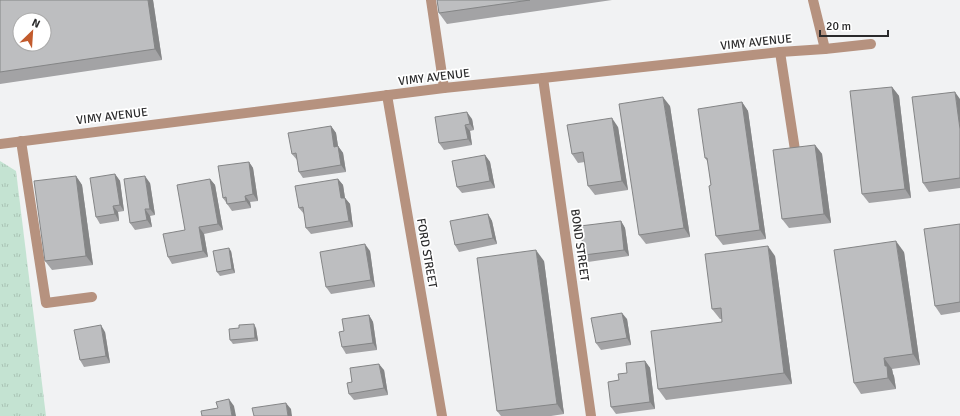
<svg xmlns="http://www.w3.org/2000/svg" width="960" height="416" font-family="Signika,sans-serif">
	<defs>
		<pattern id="grass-tufts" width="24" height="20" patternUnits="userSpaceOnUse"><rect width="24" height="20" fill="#c4e3d2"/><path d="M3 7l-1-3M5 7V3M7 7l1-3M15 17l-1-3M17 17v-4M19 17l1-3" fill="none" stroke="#a9c3b4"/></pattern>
	</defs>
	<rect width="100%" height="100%" fill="#f1f2f3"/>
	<path fill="url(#grass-tufts)" d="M0 161 16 171 46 416H0Z"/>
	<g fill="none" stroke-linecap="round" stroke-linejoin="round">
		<g stroke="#b6927f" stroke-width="10">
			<path d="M431 0 444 88"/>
			<path d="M813 0 825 49"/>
			<path d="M780 52 795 150"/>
			<path d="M21 141 46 303 92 297"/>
		</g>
		<g stroke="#b6927f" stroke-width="10">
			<path d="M543 78 591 416"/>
			<path d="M387 95 442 416"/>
			<path d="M0 144 444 88 543 78 780 52 825 49 871 44"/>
		</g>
	</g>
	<g fill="#a3a3a5">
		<path d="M0 0H153L162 60 0 84Z"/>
		<path d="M437 0H612L447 24 439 13Z"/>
		<path d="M892 87 899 96 911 198 869 203 862 194Z"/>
		<path d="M960 99V188L929 192 923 183Z"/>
		<path d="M742 102 748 111 766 239 723 245 716 236 711 185 708 162 705 158Z"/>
		<path d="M670 106 690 237 646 244 639 235Z"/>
		<path d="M472 119 474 130 470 131 472 145 444 150 439 143Z"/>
		<path d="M331 126 336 133 338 146 343 153 346 172 303 178 299 172 297 160 292 154Z"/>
		<path d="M618 127 628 190 595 195 588 186 585 162 578 163 572 154Z"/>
		<path d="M815 145 822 154 831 223 789 228 782 219Z"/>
		<path d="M485 155 490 162 495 188 462 193 457 187Z"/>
		<path d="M249 162 253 168 258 201 250 202 251 208 232 211 223 198Z"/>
		<path d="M115 174 120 181 124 211 118 212 119 221 100 224 96 217Z"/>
		<path d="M76 176 82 185 93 265 52 270 45 261Z"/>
		<path d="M210 179 215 185 223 230 204 234 208 257 172 264 168 257 185 230Z"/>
		<path d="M338 179 343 185 345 198 350 204 353 227 311 234 306 228 304 214 299 208Z"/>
		<path d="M150 183 155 215 150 216 152 227 135 230 130 223Z"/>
		<path d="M488 214 492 221 497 244 459 252 455 245Z"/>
		<path d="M621 221 625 228 629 256 588 262 584 255Z"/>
		<path d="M960 224V312L941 315 935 306Z"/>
		<path d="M231 251 235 273 220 276 217 272Z"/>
		<path d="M370 251 375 287 331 294 326 287Z"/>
		<path d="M904 252 920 365 892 369 893 374 894 376 896 389 861 394 854 383Z"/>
		<path d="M775 256 792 384 666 400 658 389 722 322V319H720L712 309Z"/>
		<path d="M544 261 564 414 551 416H501L497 411Z"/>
		<path d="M369 315 373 322 377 350 346 354 342 347 344 331Z"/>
		<path d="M627 319 631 345 601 350 596 343Z"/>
		<path d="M256 328 258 341 233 344 230 340Z"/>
		<path d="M105 332 110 363 84 367 80 360Z"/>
		<path d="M645 361 650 368 655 409 616 414 611 407 619 380 627 373Z"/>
		<path d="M384 370 388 395 354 400 349 394 352 382Z"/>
	</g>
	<g fill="#848586">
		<path d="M148 0H153L162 60 155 49Z"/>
		<path d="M892 87 899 96 911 198 905 189Z"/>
		<path d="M955 92 960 99V129Z"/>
		<path d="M663 97 670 106 690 237 684 228Z"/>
		<path d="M742 102 748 111 766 239 760 230Z"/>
		<path d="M467 112 472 119 474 130 470 124Z"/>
		<path d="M612 118 618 127 628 190 622 181Z"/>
		<path d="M465 125 470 131 472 145 468 139Z"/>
		<path d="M331 126 336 133 339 153 334 147Z"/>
		<path d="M815 145 822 154 831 223 824 214Z"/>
		<path d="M338 146 343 153 346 172 341 165Z"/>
		<path d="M485 155 490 162 495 188 490 181Z"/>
		<path d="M249 162 253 168 258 201 253 194Z"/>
		<path d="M115 174 120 181 124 211 120 205Z"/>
		<path d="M76 176 82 185 93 265 86 256Z"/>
		<path d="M145 176 150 183 155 215 150 209Z"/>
		<path d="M210 179 215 185 223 230 218 224Z"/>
		<path d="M338 179 343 185 346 205 341 198Z"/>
		<path d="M245 196 250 202 251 208 246 201Z"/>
		<path d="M345 198 350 204 353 227 349 221Z"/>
		<path d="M113 206 118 212 119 221 115 214Z"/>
		<path d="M145 209 150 216 152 227 147 220Z"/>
		<path d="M488 214 492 221 497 244 493 238Z"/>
		<path d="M621 221 625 228 629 256 624 250Z"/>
		<path d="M199 227 204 234 208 257 203 251Z"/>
		<path d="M896 241 904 252 920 365 913 354Z"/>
		<path d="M365 244 370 251 375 287 371 280Z"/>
		<path d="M768 246 775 256 792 384 784 373Z"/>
		<path d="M229 248 231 251 235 273 232 269Z"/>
		<path d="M536 250 544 261 564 414 557 404Z"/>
		<path d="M622 313 627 319 631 345 627 338Z"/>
		<path d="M369 315 373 322 377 350 373 343Z"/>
		<path d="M254 324 256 328 258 341 255 338Z"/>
		<path d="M101 325 105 332 110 363 106 356Z"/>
		<path d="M884 358 892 369 893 374 894 376 896 389 888 378 885 366Z"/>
		<path d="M645 361 650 368 655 409 650 402Z"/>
		<path d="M379 364 384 370 388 395 384 388Z"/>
		<path d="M229 399 234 406 236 416H232Z"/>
		<path d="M286 403 291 409 292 416H288Z"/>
	</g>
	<g fill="#bdbec0" stroke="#848586" fill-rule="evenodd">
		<path d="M0 0H148L155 49 0 72ZM20 20H44V44H20Z"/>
		<path d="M437 0H530L439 13Z"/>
		<path d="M892 87 905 189 862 194 850 91Z"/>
		<path d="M955 92 960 129V178L923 183 912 97Z"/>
		<path d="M663 97 684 228 639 235 619 104Z"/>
		<path d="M742 102 760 230 716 236 709 186 711 185 707 158H705L698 109Z"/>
		<path d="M467 112 470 124 465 125 468 139 439 143 435 117Z"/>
		<path d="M612 118 622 181 588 186 583 152 572 154 567 125Z"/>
		<path d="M331 126 334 147 338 146 341 165 299 172 296 153 292 154 288 133Z"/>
		<path d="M815 145 824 214 782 219 773 150Z"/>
		<path d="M485 155 490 181 457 187 452 161Z"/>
		<path d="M249 162 253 194 245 196 246 201 227 204 226 197 223 198 218 166Z"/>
		<path d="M115 174 120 205 113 206 115 214 96 217 90 178Z"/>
		<path d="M76 176 86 256 45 261 34 181Z"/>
		<path d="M145 176 150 209H145L147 220 130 223 124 179Z"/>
		<path d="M210 179 218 224 199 227 203 251 168 257 163 234 185 230 177 185Z"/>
		<path d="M338 179 341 198H345L349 221 306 228 303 207 299 208 295 186Z"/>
		<path d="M488 214 493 238 455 245 450 221Z"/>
		<path d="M621 221 624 250 584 255 580 226Z"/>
		<path d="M960 224V302L935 306 924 229Z"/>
		<path d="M896 241 913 354 884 358 885 366H887L888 378 854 383 834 250Z"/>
		<path d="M365 244 371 280 326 287 320 252Z"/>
		<path d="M768 246 784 373 658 389 651 331 722 322 721 308 712 309 705 254Z"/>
		<path d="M229 248 232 269 217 272 213 251Z"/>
		<path d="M536 250 557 404 497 411 477 258Z"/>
		<path d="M622 313 627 338 596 343 591 318Z"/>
		<path d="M369 315 373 343 342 347 339 332 344 331 342 319Z"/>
		<path d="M254 324 255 338 230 340 229 329 239 328V325Z"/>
		<path d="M101 325 106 356 80 360 74 330Z"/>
		<path d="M645 361 650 402 611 407 608 382 619 380 618 374 627 373 626 363Z"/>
		<path d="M379 364 384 388 349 394 347 383 352 382 350 368Z"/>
		<path d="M229 399 232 416H202L201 411 218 408 216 402Z"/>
		<path d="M286 403 288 416H254L252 408Z"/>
	</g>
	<g text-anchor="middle" stroke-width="3.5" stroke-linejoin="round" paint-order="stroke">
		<g font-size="12" fill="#2a2a2b" stroke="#fff">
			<text transform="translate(756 42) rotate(-6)" y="4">VIMY AVENUE</text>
			<text transform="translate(434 77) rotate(-7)" y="4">VIMY AVENUE</text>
			<text transform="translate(112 116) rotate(-7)" y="4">VIMY AVENUE</text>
			<text transform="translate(580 245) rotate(82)" y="4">BOND STREET</text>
			<text transform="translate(427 253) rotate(80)" y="4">FORD STREET</text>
		</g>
	</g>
	<g transform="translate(32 32) rotate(25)"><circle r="19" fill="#ffffff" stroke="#aaaaaa"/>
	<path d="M0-3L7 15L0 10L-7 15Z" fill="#c25b2d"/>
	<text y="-6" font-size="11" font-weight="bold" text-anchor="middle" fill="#2a2a2b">N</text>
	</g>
	<path d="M820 30v6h68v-6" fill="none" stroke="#2a2a2b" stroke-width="2"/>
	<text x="826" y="30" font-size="12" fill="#2a2a2b" stroke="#ffffff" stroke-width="3" paint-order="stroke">20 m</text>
</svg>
